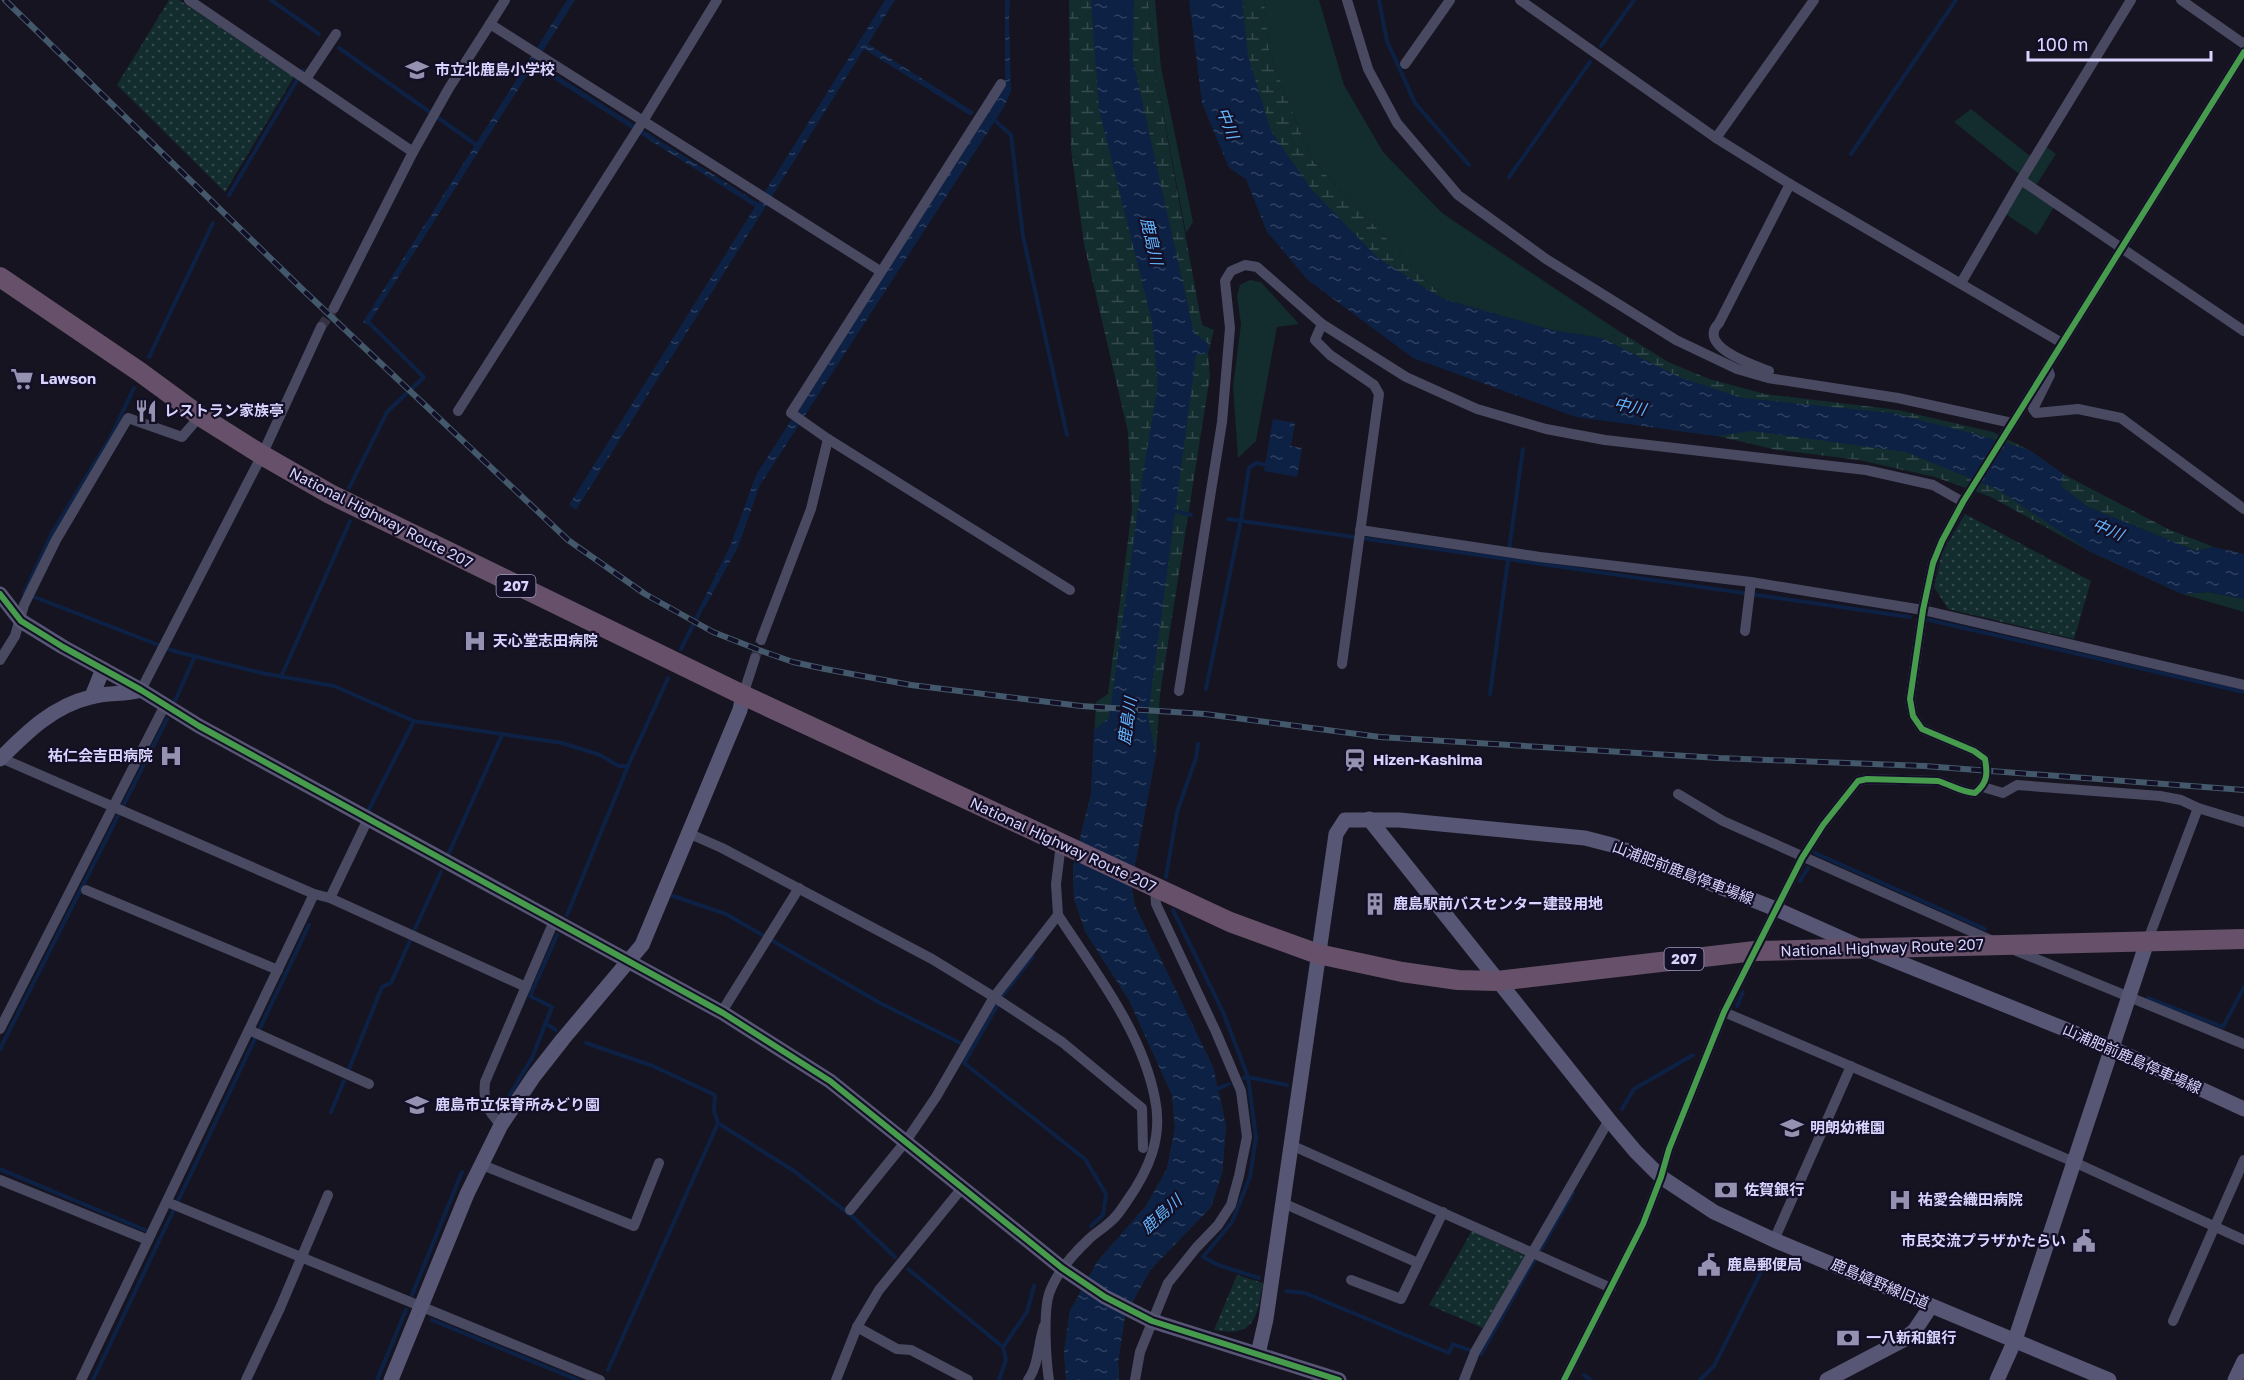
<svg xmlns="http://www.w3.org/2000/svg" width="2244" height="1380" font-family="'Golos Text','Noto Sans JP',sans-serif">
	<defs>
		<pattern id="wetland-marsh" width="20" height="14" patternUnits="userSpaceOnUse" patternTransform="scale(1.5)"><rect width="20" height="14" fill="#132c2d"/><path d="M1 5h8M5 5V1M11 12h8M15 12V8" fill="none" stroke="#354a4c"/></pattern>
		<pattern id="park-dots" width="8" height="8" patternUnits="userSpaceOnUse" patternTransform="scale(1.5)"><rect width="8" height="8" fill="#132c2d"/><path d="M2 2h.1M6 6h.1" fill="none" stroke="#354a4c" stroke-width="1.8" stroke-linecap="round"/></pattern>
		<pattern id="water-ripples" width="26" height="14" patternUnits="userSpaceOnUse" patternTransform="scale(1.5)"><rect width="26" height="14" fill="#0d2144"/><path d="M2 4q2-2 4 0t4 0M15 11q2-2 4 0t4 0" fill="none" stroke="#304060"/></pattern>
	</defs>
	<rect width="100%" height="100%" fill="#161421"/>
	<g fill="#132c2d">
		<path d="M1148 0H1155L1161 67 1193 222 1186 233 1156 76Z"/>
		<path d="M1264 0H1319L1344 85 1383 152 1442 213 1622 333 1602 338 1552 330 1444 299 1311 159 1269 52Z"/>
		<path d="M1971 109 2030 156 2040 142 2056 154 2031 193 2054 207 2037 235 1998 209 2019 174 1954 122Z"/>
		<path d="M1250 280 1261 282 1299 324 1277 327 1256 441 1238 458 1233 387 1241 324 1237 296 1240 285Z"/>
		<path d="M2208 592 2244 599V612L2182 594Z"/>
	</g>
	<g fill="url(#wetland-marsh)">
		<path d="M1069 0H1105L1167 390 1092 842 1197 1135 1066 1380 1064 1352 1070 1311 1097 1262 1146 1206 1167 1169 1175 1128 1172 1095 1129 1000 1086 933 1074 899 1073 867 1091 794 1096 702 1108 694 1132 509 1128 432 1084 244 1071 149Z"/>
		<path d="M1124 0H1148L1156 76 1202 325 1214 330 1208 353 1210 376 1160 694 1156 754 1131 885 1135 906 1213 1067 1226 1126 1222 1173 1211 1207 1151 1269 1125 1315 1118 1363 1119 1380H1101L1099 1349 1210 1171 1121 932 1185 356 1122 70Z"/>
		<path d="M1212 0H1264L1269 52 1311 159 1444 299 1552 330 1602 338 1622 333 1668 362 1709 379 1765 394 1898 410 1993 432 2029 450 2063 474 2168 529 2214 547 2196 551 2088 507 1988 447 1649 404 1289 225Z"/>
		<path d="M1748 424 1900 438 2002 480 2182 594 2089 551 1991 497 1935 477 1859 460 1777 450 1717 436 1673 430Z"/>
	</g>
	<g fill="url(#park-dots)">
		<path d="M169 0H179L294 77 225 192 117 85Z"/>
		<path d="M1965 514 2091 581 2074 639 1948 609 1934 587 1942 553Z"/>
		<path d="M1472 1231 1525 1256 1483 1328 1429 1305Z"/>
		<path d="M1237 1275 1263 1283C1257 1317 1255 1338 1214 1330Z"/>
	</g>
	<g fill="url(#water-ripples)">
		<path d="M567 0H575L536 62 758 203 885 0H895L868 44 974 112 971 116 864 49 576 510 569 505 755 207 533 66 368 325 363 322Z"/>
		<path d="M1005 0H1010L1009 19 1011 91 1004 107 760 485 738 547 705 607 701 605 731 544 756 475 1005 86Z"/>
		<path d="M1091 0H1134L1133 60 1194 333 1209 344 1208 353 1196 355 1148 716 1156 754 1131 885 1135 906 1213 1067 1226 1126 1222 1173 1211 1207 1151 1269 1125 1315 1118 1363 1119 1380H1066L1064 1352 1070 1311 1097 1262 1146 1206 1167 1169 1175 1128 1172 1095 1129 1000 1086 933 1074 899 1073 867 1091 794 1094 730 1109 718 1144 466 1158 386 1152 322 1099 110Z"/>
		<path d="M1189 0H1242L1248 56 1271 131 1312 190 1378 258 1443 299 1552 330 1602 338 1679 377 1742 398 1892 413 1975 434 2029 450 2063 474 2061 486 2088 507 2196 551 2214 547 2244 554V599L2208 592 2182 594 2089 551 1997 489 1906 452 1752 431 1717 436 1576 417 1413 358 1308 280 1267 232 1246 179 1229 168 1202 103Z"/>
		<path d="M1273 419 1295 423 1291 446 1302 448 1297 477 1264 471Z"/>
	</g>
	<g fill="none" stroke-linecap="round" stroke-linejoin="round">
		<g stroke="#0d2144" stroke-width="4">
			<path d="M271 0 319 34"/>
			<path d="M1379 0 1387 41 1415 103 1469 165"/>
			<path d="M1601 46 1634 0"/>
			<path d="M339 48 478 146"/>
			<path d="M991 117 1011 135 1023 236 1067 435"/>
			<path d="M1851 154 1956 0"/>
			<path d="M1509 177 1590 62"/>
			<path d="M229 195 303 70"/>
			<path d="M149 357 213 223"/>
			<path d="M134 388 111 436 52 533 24 593 174 651 262 673 334 686 414 721 562 743 600 755 619 766H628"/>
			<path d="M349 488 387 412 424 377 367 321"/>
			<path d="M1171 510 1191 515"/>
			<path d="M1228 519 1910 617"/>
			<path d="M1509 550 1523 449"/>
			<path d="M1929 620 2244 692"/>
			<path d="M681 649 705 601"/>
			<path d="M281 677 350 521"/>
			<path d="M1206 689 1241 520 1249 468 1256 463 1267 465"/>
			<path d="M1490 694 1508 560"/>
			<path d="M175 701 195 656"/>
			<path d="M368 811 414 721"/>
			<path d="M449 853 502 735"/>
			<path d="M1815 853 1985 929"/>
			<path d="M1166 877 1177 812 1196 758 1198 744"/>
			<path d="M1800 881 1808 868"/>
			<path d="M673 896 726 914 880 1003 960 1043"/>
			<path d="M1173 910 1223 1012 1248 1077 1256 1137 1250 1177 1232 1222 1203 1257 1218 1265 1259 1278"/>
			<path d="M567 915 628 766 668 678"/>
			<path d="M415 929 441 872"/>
			<path d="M1003 995 1033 956"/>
			<path d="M2148 998 2223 1027 2244 987"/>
			<path d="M997 1006 964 1063 1085 1159 1106 1194 1103 1215 1091 1226"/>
			<path d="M1737 1006 1743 992"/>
			<path d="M545 1023 556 1030"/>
			<path d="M586 1043 653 1066 715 1095 714 1111 718 1123 794 1171 853 1217 895 1257"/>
			<path d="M0 1049 167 719"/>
			<path d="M349 1069 382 987 391 983 410 941"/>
			<path d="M1244 1078 1248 1077 1287 1085"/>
			<path d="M1215 1090 1229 1084"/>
			<path d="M501 1109 532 1058 552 1007 530 996 557 935"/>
			<path d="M1622 1109 1634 1089 1693 1055"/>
			<path d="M331 1112 344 1081"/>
			<path d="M0 1169 145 1230"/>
			<path d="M1541 1249 1573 1193"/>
			<path d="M908 1269 1003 1347 1006 1360 999 1380"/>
			<path d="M1286 1291 1305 1293 1449 1353 1453 1344 1469 1350"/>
			<path d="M412 1295 462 1172"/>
			<path d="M432 1320 578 1380"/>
			<path d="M1003 1347 1027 1312 1034 1286"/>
			<path d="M1481 1354 1535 1259"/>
			<path d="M608 1370 718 1123"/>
			<path d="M1584 1375 1591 1380"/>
			<path d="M93 1380 309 925"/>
			<path d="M377 1380 406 1310"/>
			<path d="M1700 1380 1714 1366 1767 1260"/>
		</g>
		<g stroke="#333142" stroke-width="10" stroke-dasharray="10 5" stroke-linecap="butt">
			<path d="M321 327 334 308"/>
			<path d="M755 658 761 640"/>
		</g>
		<g stroke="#4a4962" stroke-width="10">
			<path d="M189 0 413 152"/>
			<path d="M1347 0 1368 69 1397 123 1458 195 1546 259 1676 340 1737 369 1768 378 1898 398 2012 423"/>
			<path d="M1520 0 1716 138 1790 184 2062 343"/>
			<path d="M2181 0 2244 44"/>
			<path d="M490 24 505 0"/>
			<path d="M1405 64 1450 0"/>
			<path d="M306 79 336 34"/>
			<path d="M1001 84 791 413 828 439 1070 590"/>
			<path d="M1716 138 1814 0"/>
			<path d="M2021 180 2244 331"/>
			<path d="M1961 283 2021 180 2131 0"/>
			<path d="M334 308 413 152 449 88 490 24 880 271"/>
			<path d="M1322 324 1315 340 1330 355 1374 385 1379 394 1342 664"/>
			<path d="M2047 367 2050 375 2033 409 2036 413 2078 409 2121 418 2244 509"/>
			<path d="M1769 371C1753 365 1696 346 1719 323L1790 184"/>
			<path d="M458 411 643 121 717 0"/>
			<path d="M1360 530 1540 557 1751 582 1923 610 2244 685"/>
			<path d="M1745 631 1751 582"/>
			<path d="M761 640 811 509 828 439"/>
			<path d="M0 660 15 636 24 605 56 540 128 418 182 437 200 416"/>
			<path d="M141 690 262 455 321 327"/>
			<path d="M1179 691 1222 422 1230 328 1225 281 1231 271 1245 265 1257 267 1322 324 1406 377 1477 409 1546 429 1605 440 1866 470 1933 485 1963 502"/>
			<path d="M743 695 755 658"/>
			<path d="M1 758 314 894 330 898 368 819"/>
			<path d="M1983 787 2003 793 2017 785 2160 796 2181 800 2198 808"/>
			<path d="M1678 794 1723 821 1993 941"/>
			<path d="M688 833 722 848 932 959 994 997 1062 1042 1142 1108 1143 1148"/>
			<path d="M86 890 278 970"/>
			<path d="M330 898 526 987"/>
			<path d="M2147 942 2198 808 2244 822"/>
			<path d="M2012 949 2244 1044"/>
			<path d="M1724 1012 2074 1162 2244 1240"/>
			<path d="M723 1013 726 1005 799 888"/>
			<path d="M0 1029 165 705"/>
			<path d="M249 1030 369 1084"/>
			<path d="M501 1125C487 1110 483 1102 485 1082L554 921"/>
			<path d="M1291 1145 1611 1288"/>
			<path d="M480 1164 634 1226 659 1163"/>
			<path d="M0 1180 148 1240"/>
			<path d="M167 1202 600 1380"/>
			<path d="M1283 1203 1418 1263"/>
			<path d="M850 1210 906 1141 936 1097 994 997 1058 915 1056 884 1061 844"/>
			<path d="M1774 1240 1851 1066"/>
			<path d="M1351 1280 1401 1299 1443 1212"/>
			<path d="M2173 1321 2244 1160"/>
			<path d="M857 1327 897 1349 911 1350 968 1380"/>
			<path d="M81 1380 314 894"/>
			<path d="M246 1380 280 1308 328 1195"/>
			<path d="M836 1380 857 1327 879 1290 962 1188"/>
			<path d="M1028 1380C1039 1365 1038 1343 1044 1326"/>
			<path d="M1049 1380C1046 1361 1043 1312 1049 1294 1056 1273 1073 1254 1089 1239 1095 1233 1104 1228 1110 1222 1117 1217 1122 1208 1127 1201 1149 1170 1163 1137 1155 1099 1142 1031 1095 972 1058 915"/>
			<path d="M1135 1380 1140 1352 1168 1283 1196 1248 1218 1225 1231 1205 1239 1176 1247 1137 1241 1091 1216 1032 1156 904 1155 888"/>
			<path d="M1464 1380 1475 1352 1609 1120"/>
			<path d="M1564 1380 1643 1224 1661 1177 1669 1149 1724 1012 1802 858 1823 825 1858 781 1867 779 1938 781C1951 785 1961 792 1975 793 1987 783 1988 775 1985 759L1974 751 1922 729 1913 716 1910 699 1923 610 1933 563 1942 541 1963 502 2244 52"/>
		</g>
		<g stroke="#575674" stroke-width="15">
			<path d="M0 594 21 621 63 647 141 690 199 726 723 1013 830 1081 1062 1268 1105 1297 1152 1321 1339 1380"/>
			<path d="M92 696 103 669"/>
			<path d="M0 759C27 732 53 706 91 697 107 692 125 695 141 690"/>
			<path d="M1369 819 1609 1120 1636 1152 1661 1177 1714 1212 1774 1240 2109 1380"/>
			<path d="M1258 1354 1266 1319 1336 834 1345 820H1399L1585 838 1612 845 1776 909 1861 947 2112 1048 2244 1109"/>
			<path d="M391 1380 467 1194 501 1125 534 1076 563 1039 642 945 740 710 743 695"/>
			<path d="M1827 1380 1903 1340 1915 1330 1931 1306"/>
			<path d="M1997 1380 2015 1340 2147 942"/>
			<path d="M2235 1380 2244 1361"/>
		</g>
		<path stroke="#67516a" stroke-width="20" d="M0 277 140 372 200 416 262 455 330 494 743 695 1230 922 1318 954 1402 972 1458 980 1497 981 1755 951 2244 939"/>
		<g stroke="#43596b" stroke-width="6">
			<path id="rail" d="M5 0 301 288 568 540 645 594 713 632 759 650 793 662 825 669 911 685 1081 706 1205 714 1380 737 1719 758 1924 766 2244 790"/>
		</g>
		<use href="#rail" stroke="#130f26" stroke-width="4" stroke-dasharray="11" stroke-linecap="butt"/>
		<g stroke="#130f26" stroke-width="10">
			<g id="cycleway">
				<path d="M0 594 21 621 63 647 141 690 199 726 723 1013 830 1081 1062 1268 1105 1297 1152 1321 1339 1380"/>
				<path d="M1564 1380 1643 1224 1661 1177 1669 1149 1724 1012 1802 858 1823 825 1858 781 1867 779 1938 781C1951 785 1961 792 1975 793 1987 783 1988 775 1985 759L1974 751 1922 729 1913 716 1910 699 1923 610 1933 563 1942 541 1963 502 2244 52"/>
			</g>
		</g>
		<use href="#cycleway" stroke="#469c4c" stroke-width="6"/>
	</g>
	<defs>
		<g id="school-bare" transform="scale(1.8)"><path d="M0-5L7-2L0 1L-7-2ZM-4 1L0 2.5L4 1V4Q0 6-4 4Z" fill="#9591b1" stroke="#130f26" stroke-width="2.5" paint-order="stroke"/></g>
		<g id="supermarket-bare" transform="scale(1.8)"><path d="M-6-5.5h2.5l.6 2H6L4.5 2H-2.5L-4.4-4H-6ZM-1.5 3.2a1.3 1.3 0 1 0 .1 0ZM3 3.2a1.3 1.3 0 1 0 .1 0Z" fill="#9591b1" stroke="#130f26" stroke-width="2.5" paint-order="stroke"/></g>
		<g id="restaurant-bare" transform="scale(1.8)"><path d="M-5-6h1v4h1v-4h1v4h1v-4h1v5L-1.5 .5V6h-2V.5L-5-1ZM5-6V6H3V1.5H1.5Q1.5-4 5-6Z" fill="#9591b1" stroke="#130f26" stroke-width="2.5" paint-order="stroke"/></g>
		<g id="hospital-bare" transform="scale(1.8)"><path d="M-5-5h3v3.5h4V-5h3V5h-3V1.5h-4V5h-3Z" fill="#9591b1" stroke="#130f26" stroke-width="2.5" paint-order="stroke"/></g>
		<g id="station-bare" transform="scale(1.8)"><path d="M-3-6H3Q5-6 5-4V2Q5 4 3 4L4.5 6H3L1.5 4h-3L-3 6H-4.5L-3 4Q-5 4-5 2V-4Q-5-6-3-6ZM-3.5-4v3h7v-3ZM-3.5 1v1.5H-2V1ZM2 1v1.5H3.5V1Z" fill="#9591b1" stroke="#130f26" stroke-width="2.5" paint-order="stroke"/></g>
		<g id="building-bare" transform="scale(1.8)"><path d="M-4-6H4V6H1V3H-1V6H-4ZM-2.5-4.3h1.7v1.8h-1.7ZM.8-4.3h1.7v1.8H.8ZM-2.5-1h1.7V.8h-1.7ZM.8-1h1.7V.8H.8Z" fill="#9591b1" stroke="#130f26" stroke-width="2.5" paint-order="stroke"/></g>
		<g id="bank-bare" transform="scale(1.8)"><path d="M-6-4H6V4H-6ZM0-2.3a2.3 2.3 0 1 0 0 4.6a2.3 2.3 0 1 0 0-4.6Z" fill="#9591b1" stroke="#130f26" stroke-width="2.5" paint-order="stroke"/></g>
		<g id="civic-bare" transform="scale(1.8)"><path d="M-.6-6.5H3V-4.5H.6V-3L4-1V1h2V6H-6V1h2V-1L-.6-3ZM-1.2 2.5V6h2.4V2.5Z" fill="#9591b1" stroke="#130f26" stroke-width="2.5" paint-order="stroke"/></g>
	</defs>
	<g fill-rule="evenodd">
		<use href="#school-bare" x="417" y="70"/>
		<use href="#supermarket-bare" x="22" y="379"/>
		<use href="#restaurant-bare" x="146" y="411"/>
		<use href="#hospital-bare" x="475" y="641"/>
		<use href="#hospital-bare" x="171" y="756"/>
		<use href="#station-bare" x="1355" y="760"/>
		<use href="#building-bare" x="1375" y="904"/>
		<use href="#school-bare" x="417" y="1105"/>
		<use href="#school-bare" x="1792" y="1128"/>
		<use href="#bank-bare" x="1726" y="1190"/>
		<use href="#hospital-bare" x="1900" y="1200"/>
		<use href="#civic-bare" x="2084" y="1241"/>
		<use href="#civic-bare" x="1709" y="1265"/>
		<use href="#bank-bare" x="1848" y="1338"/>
	</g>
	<g text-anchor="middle" stroke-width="4.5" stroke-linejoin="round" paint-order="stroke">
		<g fill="#130f26" stroke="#9e99be" stroke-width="1.5">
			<rect x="496.5" y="575" width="39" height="22" rx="4.5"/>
			<rect x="1664.5" y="948" width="39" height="22" rx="4.5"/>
		</g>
		<g font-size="14" font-weight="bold" fill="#d9d4ff">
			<text x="516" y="591">207</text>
			<text x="1684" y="964">207</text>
		</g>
		<g font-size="15" font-weight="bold" fill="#d9d4ff" stroke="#130f26" text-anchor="start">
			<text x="435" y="75">市立北鹿島小学校</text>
			<text x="40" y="384">Lawson</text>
			<text x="164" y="416">レストラン家族亭</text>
			<text x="493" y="646">天心堂志田病院</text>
			<text x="153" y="761" text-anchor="end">祐仁会吉田病院</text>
			<text x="1373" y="765">Hizen-Kashima</text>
			<text x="1393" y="909">鹿島駅前バスセンター建設用地</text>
			<text x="435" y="1110">鹿島市立保育所みどり園</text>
			<text x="1810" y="1133">明朗幼稚園</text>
			<text x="1744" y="1195">佐賀銀行</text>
			<text x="1918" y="1205">祐愛会織田病院</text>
			<text x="2066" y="1246" text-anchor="end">市民交流プラザかたらい</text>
			<text x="1727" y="1270">鹿島郵便局</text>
			<text x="1866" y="1343">一八新和銀行</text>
		</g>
		<g font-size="15" fill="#d9d4ff" stroke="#130f26">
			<text transform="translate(381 518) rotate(27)" y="5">National Highway Route 207</text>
			<text transform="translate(1063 845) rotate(25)" y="5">National Highway Route 207</text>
			<text transform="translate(1683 873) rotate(21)" y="5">山浦肥前鹿島停車場線</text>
			<text transform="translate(1882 948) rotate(-2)" y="5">National Highway Route 207</text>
			<text transform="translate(2132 1059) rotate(24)" y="5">山浦肥前鹿島停車場線</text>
			<text transform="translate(1880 1284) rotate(23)" y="5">鹿島嬉野線旧道</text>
		</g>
		<g font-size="16" font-style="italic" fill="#62b6ff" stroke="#130f26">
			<text transform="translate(1228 123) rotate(69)" y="6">中川</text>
			<text transform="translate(1152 241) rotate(77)" y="6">鹿島川</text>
			<text transform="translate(1630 406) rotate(13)" y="6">中川</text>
			<text transform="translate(2108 529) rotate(23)" y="6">中川</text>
			<text transform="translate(1127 721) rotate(-82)" y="6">鹿島川</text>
			<text transform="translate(1161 1214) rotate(-42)" y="6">鹿島川</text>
		</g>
	</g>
	<path d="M2028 51v9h183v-9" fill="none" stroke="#d9d4ff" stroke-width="3"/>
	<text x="2037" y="51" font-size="18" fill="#d9d4ff" stroke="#130f26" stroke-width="4.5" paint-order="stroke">100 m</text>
</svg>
